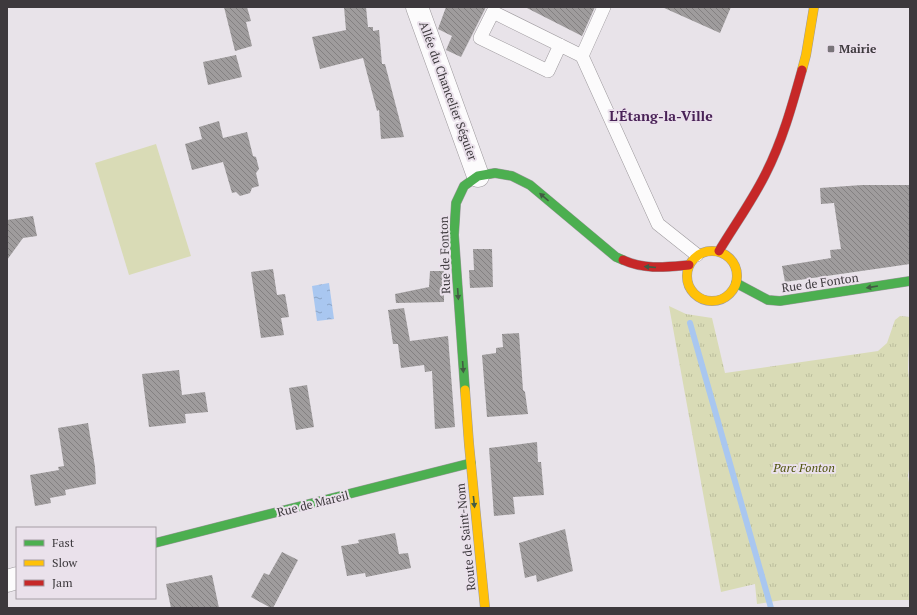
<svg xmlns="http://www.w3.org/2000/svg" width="917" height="615" font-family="'PT Serif',serif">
	<defs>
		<pattern id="park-tufts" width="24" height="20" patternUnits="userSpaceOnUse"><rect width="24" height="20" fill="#d9dbb6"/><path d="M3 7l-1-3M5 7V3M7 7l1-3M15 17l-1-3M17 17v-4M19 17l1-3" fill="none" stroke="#bbbd9d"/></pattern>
		<pattern id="water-ripples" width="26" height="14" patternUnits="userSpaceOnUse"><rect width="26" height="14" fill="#a9c7f0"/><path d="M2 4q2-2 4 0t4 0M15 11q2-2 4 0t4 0" fill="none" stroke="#8ba3c4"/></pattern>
		<pattern id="building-back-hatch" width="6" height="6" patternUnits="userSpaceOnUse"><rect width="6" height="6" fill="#9f9c9d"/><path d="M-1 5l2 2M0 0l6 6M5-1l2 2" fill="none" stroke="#838081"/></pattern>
	</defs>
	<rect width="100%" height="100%" fill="#e8e3e9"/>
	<path fill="#d9dbb6" d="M156 144 191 256 129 275 95 163Z"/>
	<path fill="url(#park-tufts)" d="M669 306 686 314 712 318 725 373 878 351 887 343 895 320 900 316 910 317 908 369 910 389V462L908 476 910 489V600H782L757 604 755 584 721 592Z"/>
	<path fill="url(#water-ripples)" d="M329 283 334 319 317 321 312 286Z"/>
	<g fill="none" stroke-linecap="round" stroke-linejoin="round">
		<path stroke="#a9c7f0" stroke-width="6" d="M690 323 771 608"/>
	</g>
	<g fill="url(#building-back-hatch)">
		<path d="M224 7H247L251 21 246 22 252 46 235 51Z"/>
		<path d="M344 7H366L368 27H373V31L379 30 382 64H385L404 137 381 139 379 110 377 111 363 58 320 69 312 37 346 30Z"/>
		<path d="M446 7H486L461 57 446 50 452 36 438 29Z"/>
		<path d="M525 7H595L582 36Z"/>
		<path d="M662 7H731L720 33Z"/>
		<path d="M236 55 242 77 208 85 203 62Z"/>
		<path d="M219 121 223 138 247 132 253 156 256 157 259 169 256 173 259 186 252 188 250 193 240 196 236 192 232 193 223 162 192 170 185 144 202 139 199 127Z"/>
		<path d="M862 185H910V264L785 282 782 266 831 258 830 250 841 249 834 203 821 204 820 188Z"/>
		<path d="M33 216 37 236 23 238 7 260V220Z"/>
		<path d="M473 249H492L493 287 470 288 469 270H474Z"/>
		<path d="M273 269 277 295 285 294 289 317 281 318 284 335 261 338 251 272Z"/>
		<path d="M430 271H444L445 288H444V302L396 303 395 294 429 287Z"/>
		<path d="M404 308 410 341 448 336 455 427 435 429 432 371 425 372 424 365 401 368 398 344H393L388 310Z"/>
		<path d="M519 333 523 390 525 392 528 414 487 417 482 355 496 353V348L503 347 502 334Z"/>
		<path d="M179 370 182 395 205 392 208 412 185 414 186 423 149 427 142 374Z"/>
		<path d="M307 385 314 427 296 430 289 388Z"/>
		<path d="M88 423 95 467 96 484 65 490 66 495 50 498 51 503 35 506 30 475 59 470 58 467 64 466 58 428Z"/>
		<path d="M537 442 538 462H541L544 495 513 497 515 514 494 516 489 448Z"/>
		<path d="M565 529 573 571 537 582 536 575 525 578 519 543Z"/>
		<path d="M395 533 399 554 408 553 411 568 366 577 365 573 347 576 341 546 359 543 358 540Z"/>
		<path d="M282 552 298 560 273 608H271L251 597 264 573 269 575Z"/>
		<path d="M212 575 219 608H171L166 584Z"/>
	</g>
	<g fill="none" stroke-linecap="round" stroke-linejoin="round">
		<g stroke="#9d999d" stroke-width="14">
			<g id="lane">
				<path d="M604 7 582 56 658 224 697 255"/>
				<path d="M560 45 548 71 480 38 493 12 582 56"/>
			</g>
		</g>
		<g stroke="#9d999d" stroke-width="23">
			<g id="street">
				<path d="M417 7 478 176"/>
				<path d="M7 581 17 578"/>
			</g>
		</g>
		<g stroke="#9d999d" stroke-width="10">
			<g id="fast">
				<path d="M736 283 768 300 780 301 910 281"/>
				<path d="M465 390 454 235 456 203 464 186 478 176 495 173 512 176 530 185 616 257 623 260"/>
				<path d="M155 543 471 463"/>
			</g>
		</g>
		<g stroke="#9d999d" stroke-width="10">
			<g id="slow">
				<path d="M802 70 806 55 814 7"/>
				<circle cx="712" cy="276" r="25"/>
				<path d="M465 390 469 444 485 608"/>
			</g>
		</g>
		<g stroke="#9d999d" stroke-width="10">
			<g id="jam">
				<path d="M719 251C734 226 752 201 765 175 782 142 792 106 802 70"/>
				<path d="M623 260C645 270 666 267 689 265"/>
			</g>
		</g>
		<use href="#lane" stroke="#fcfbfc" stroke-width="13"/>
		<use href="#street" stroke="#fcfbfc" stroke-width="22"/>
		<use href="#fast" stroke="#4caf50" stroke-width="9"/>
		<use href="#slow" stroke="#ffc107" stroke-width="9"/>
		<use href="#jam" stroke="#c62828" stroke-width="9"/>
	</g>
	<defs><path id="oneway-solid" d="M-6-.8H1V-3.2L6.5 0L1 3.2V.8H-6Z"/></defs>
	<g fill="#425c43">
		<use href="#oneway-solid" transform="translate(544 197) rotate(-140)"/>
		<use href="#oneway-solid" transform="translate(650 267) rotate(-175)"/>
		<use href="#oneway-solid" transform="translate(872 287) rotate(171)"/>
		<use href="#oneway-solid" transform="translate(458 294) rotate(86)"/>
		<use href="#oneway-solid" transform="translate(463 367) rotate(86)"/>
		<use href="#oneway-solid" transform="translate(474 502) rotate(84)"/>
	</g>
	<rect fill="#797479" stroke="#eae1eb" stroke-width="1.5" x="827" y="45" width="8" height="8" rx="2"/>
	<g text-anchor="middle" stroke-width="4" stroke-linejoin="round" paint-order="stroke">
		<g font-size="12" font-weight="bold" fill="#3d393d" stroke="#eae1eb" text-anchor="start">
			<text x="839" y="53">Mairie</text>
		</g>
		<g font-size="12" fill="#3d393d" stroke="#eae1eb">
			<text transform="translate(448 91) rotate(70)" y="4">Allée du Chancelier Séguier</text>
			<text transform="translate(445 255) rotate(-92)" y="4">Rue de Fonton</text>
			<text transform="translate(820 283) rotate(-8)" y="4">Rue de Fonton</text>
			<text transform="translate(313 504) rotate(-14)" y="4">Rue de Mareil</text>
			<text transform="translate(466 537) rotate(-96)" y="4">Route de Saint-Nom</text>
		</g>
		<g font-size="12" font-style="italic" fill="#4f530d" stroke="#eae1eb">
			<text x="804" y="472">Parc Fonton</text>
		</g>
		<g font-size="14" font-weight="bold" fill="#492257" stroke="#eae1eb">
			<text x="661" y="121">L'Étang-la-Ville</text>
		</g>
	</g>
	<rect width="917" height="615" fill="none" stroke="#3d393d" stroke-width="16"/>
	<rect x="16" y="527" width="140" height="72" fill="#eae1eb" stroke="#a59ea5"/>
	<rect x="24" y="540" width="20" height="6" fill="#4caf50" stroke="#a59ea5"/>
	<text x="52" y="547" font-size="12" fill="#3d393d">Fast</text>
	<rect x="24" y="560" width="20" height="6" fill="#ffc107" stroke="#a59ea5"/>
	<text x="52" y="567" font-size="12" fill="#3d393d">Slow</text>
	<rect x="24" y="580" width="20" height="6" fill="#c62828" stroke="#a59ea5"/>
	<text x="52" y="587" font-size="12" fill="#3d393d">Jam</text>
</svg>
